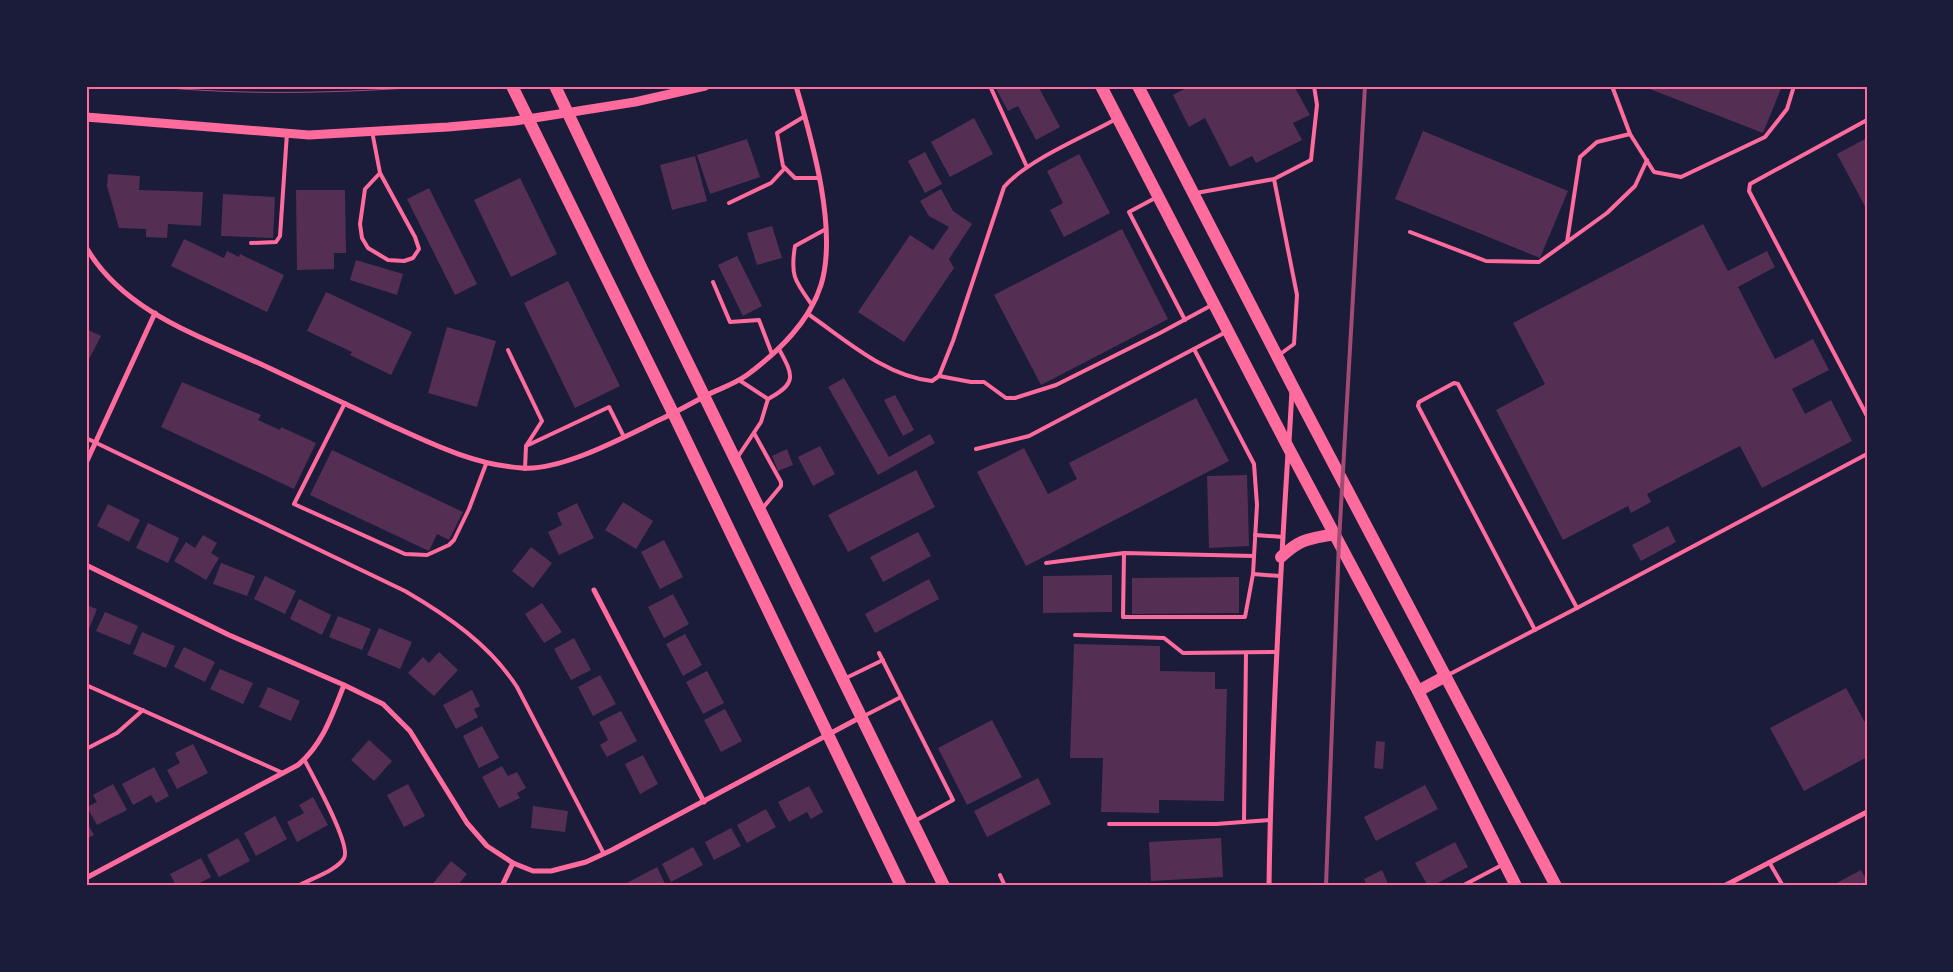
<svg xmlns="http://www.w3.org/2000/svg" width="1953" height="972" font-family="Ubuntu,sans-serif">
	<rect width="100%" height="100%" fill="#1b1b3a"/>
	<g fill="#542f53">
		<path d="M996 86H1038L1060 127 1036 140 1018 106 1008 111 995 87Z"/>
		<path d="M1190 86H1294L1310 115 1293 123 1302 140 1256 163 1252 156 1230 167 1205 118 1189 127 1173 95Z"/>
		<path d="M1642 86H1782L1763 133Z"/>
		<path d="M974 118 993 154 950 177 931 142Z"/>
		<path d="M1423 131 1568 191 1540 258 1395 199Z"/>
		<path d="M1867 138V210L1837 154Z"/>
		<path d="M747 139 760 177 710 194 697 155Z"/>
		<path d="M925 152 942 184 925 193 908 161Z"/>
		<path d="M1079 154 1110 213 1064 237 1050 210 1063 203 1047 171Z"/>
		<path d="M695 156 707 201 672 210 660 165Z"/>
		<path d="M108 174 140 176 139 190 203 192 201 226 168 224 167 238 146 237V229L119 228 107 186Z"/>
		<path d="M520 178 557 254 511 277 474 200Z"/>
		<path d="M429 188 477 284 455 295 407 199Z"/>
		<path d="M941 189 953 211 972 224 949 259 954 268 904 342 858 312 910 235 933 250 949 227 929 216 920 201Z"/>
		<path d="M296 190H345L346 253H334V269L297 270Z"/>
		<path d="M223 194 275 197 273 238 221 236Z"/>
		<path d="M1703 224 1728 271 1767 251 1775 267 1738 287 1775 359 1813 339 1829 370 1792 389 1805 414 1831 400 1852 441 1762 488 1740 446 1647 494 1651 502 1631 513 1628 506 1563 540 1496 410 1545 384 1513 323Z"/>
		<path d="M772 226 782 258 757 265 747 233Z"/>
		<path d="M1122 229 1168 319 1041 385 994 295Z"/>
		<path d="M184 239 224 258 227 251 239 257 240 254 284 275 267 312 171 266Z"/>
		<path d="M737 256 762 306 743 316 718 265Z"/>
		<path d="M356 260 403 274 397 295 350 280Z"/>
		<path d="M568 281 620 386 575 408 524 303Z"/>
		<path d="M326 292 412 332 391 375 350 355 352 352 307 331Z"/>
		<path d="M447 327 496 341 477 407 428 393Z"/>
		<path d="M86 329 101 336 86 365Z"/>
		<path d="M844 378 889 457 930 434 935 443 878 475 828 387Z"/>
		<path d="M182 382 261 415 258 420 280 430 281 427 316 443 294 489 161 427Z"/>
		<path d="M895 395 914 430 903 436 884 400Z"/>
		<path d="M1196 398 1229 461 1026 566 977 472 1024 448 1048 494 1077 479 1069 463Z"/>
		<path d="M820 446 835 474 813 486 798 457Z"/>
		<path d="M787 449 793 465 778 471 772 456Z"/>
		<path d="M332 450 463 512 449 540 437 534 429 551 310 495Z"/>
		<path d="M916 470 935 507 848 552 828 515Z"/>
		<path d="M1247 475 1249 546 1209 548 1207 476Z"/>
		<path d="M623 502 653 521 636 549 605 530Z"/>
		<path d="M577 503 594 538 559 555 548 532 562 525 557 513Z"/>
		<path d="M108 504 140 520 129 542 97 526Z"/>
		<path d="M148 523 179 538 168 563 136 548Z"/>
		<path d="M1668 526 1676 542 1641 561 1632 545Z"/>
		<path d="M918 532 931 556 883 582 870 557Z"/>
		<path d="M203 535 217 543 211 553 219 558 206 580 174 561 186 542 195 548Z"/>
		<path d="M664 540 683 577 660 589 641 552Z"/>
		<path d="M531 547 552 563 533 588 512 571Z"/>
		<path d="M221 563 255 576 247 596 213 584Z"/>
		<path d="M1112 575V612L1043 613V576Z"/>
		<path d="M265 576 296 591 285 614 254 599Z"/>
		<path d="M1239 577V613L1132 614V578Z"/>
		<path d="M929 579 939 599 875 633 865 614Z"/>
		<path d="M673 594 689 624 664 638 648 607Z"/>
		<path d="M299 599 331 615 322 635 290 619Z"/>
		<path d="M542 603 562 632 544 643 525 614Z"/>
		<path d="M86 605 97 609 89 629 86 628Z"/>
		<path d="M105 612 138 626 130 645 96 631Z"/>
		<path d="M338 616 371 629 362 650 329 637Z"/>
		<path d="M379 628 412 642 400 669 367 655Z"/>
		<path d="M142 632 175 646 166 668 133 654Z"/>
		<path d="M685 634 702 665 683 676 666 644Z"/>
		<path d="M574 638 591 670 571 680 554 649Z"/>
		<path d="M1074 644 1160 646V671L1215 672V689H1227L1224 801 1159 800V813L1101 812 1103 758H1070Z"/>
		<path d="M184 647 215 662 205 682 174 667Z"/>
		<path d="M439 652 458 670 434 696 408 673 423 657 429 663Z"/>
		<path d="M220 669 253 683 243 704 210 689Z"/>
		<path d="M707 671 724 703 703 714 686 682Z"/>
		<path d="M600 675 616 704 593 716 578 687Z"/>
		<path d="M268 687 300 701 291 721 259 707Z"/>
		<path d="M1846 688 1867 726V757L1804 791 1770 728Z"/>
		<path d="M472 690 480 706 474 709 478 717 456 729 443 705Z"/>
		<path d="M725 709 742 741 721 752 704 720Z"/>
		<path d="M621 711 637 741 607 757 600 745 608 740 599 722Z"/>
		<path d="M992 720 1022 777 967 805 938 748Z"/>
		<path d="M482 726 499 758 479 768 463 736Z"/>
		<path d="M369 740 392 761 374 781 351 760Z"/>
		<path d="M1376 741 1385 742 1383 769 1374 768Z"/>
		<path d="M193 744 208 773 177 789 167 770 180 763 175 753Z"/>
		<path d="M643 755 658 784 640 794 625 764Z"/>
		<path d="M502 766 508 776 517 772 526 788 517 793 520 798 499 808 482 777Z"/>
		<path d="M154 767 169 796 156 803 151 795 133 805 122 784Z"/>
		<path d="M1038 778 1051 804 987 837 974 811Z"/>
		<path d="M113 784 127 810 97 825 87 807 97 802 93 795Z"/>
		<path d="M408 784 425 816 404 827 387 795Z"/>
		<path d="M1425 785 1438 809 1376 841 1364 817Z"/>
		<path d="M809 786 823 812 811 819 807 812 789 822 778 802Z"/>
		<path d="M313 797 328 825 297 842 287 822 304 813 299 805Z"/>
		<path d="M533 806 568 811 565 832 531 828Z"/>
		<path d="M766 809 776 827 747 843 737 825Z"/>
		<path d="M275 816 287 839 256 856 244 833Z"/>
		<path d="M86 821 94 835 86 839Z"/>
		<path d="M731 828 741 846 714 860 705 842Z"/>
		<path d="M238 838 250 861 219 877 207 855Z"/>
		<path d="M1221 838 1223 877 1151 881 1149 842Z"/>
		<path d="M1455 842 1468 867 1432 886H1428L1415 863Z"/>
		<path d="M693 847 703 865 671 882 662 864Z"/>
		<path d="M201 858 211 877 194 886H176L170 874Z"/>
		<path d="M451 861 467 874 457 886H431Z"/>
		<path d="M657 867 666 886H625V884Z"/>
		<path d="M1382 870 1389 886H1367L1364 879Z"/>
		<path d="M1861 870 1867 881V886H1831Z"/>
	</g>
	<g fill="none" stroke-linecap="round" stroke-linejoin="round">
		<g stroke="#ff6b9d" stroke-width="4">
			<path d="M990 86 1027 167"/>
			<path d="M1612 86 1630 134 1654 172 1681 177 1765 137 1787 109 1794 86"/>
			<path d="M805 116 777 133 783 166 795 178H820"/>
			<path d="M1867 120 1750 184 1749 191 1867 416"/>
			<path d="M372 131 380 173 415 237 419 249 413 258 404 261 388 260 368 248 362 238 360 224 365 189 380 173"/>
			<path d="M1274 179 1311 160 1317 105 1314 86"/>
			<path d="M1196 193 1274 179 1297 295 1294 344 1279 355"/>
			<path d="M1157 197 1129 212 1185 320"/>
			<path d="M729 203 771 183 785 168"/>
			<path d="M1410 232 1486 261 1539 262 1607 213 1635 186 1647 160"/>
			<path d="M1567 242 1580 157 1597 142 1630 134"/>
			<path d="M251 243 276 242 280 236 287 133"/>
			<path d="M713 282 730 322 759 320 772 354"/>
			<path d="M812 305C795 281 790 276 795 246L826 229"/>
			<path d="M808 314C846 340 885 376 932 381L939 376 953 341 1004 187C1027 160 1084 137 1116 119"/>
			<path d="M508 350 542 421 526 446 525 469"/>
			<path d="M939 376 971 382H984L1006 398H1015L1056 385 1160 333 1212 305"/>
			<path d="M739 380 768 399C798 383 793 375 779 349"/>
			<path d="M345 403 294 504 405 554 427 555 449 545 454 540 469 509 486 464"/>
			<path d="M754 433 781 482V486L762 509"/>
			<path d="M86 438 405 591C448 616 490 645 517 687L604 854"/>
			<path d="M526 446 609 407 624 437"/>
			<path d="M976 449 1029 436 1226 332"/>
			<path d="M737 458 761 422 768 399"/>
			<path d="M1255 535 1283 537"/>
			<path d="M1124 553 1123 617H1245L1253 574 1257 505 1254 464 1194 349"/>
			<path d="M1046 563 1124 553 1254 556"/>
			<path d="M1253 574 1280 576"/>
			<path d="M1535 630 1418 406 1419 402 1454 383 1458 384 1577 608"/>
			<path d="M1075 635 1164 638 1183 653 1276 652"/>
			<path d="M879 653 953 800 915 821"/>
			<path d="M1448 675 1577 608 1867 454"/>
			<path d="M846 678 883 660"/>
			<path d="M86 685 283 773"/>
			<path d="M864 716 901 697"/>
			<path d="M86 749 117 733 143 710"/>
			<path d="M1244 822 1246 653"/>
			<path d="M1109 824H1216L1270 820"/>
			<path d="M1769 862 1783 886"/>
			<path d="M1000 875 1005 886"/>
			<path d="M298 886C310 879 338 870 344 858 352 845 312 775 304 759"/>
			<path d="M1462 886 1502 865"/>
		</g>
		<g stroke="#ff6b9d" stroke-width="5">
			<path d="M86 247C123 312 202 337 265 366 306 385 346 404 386 423 430 443 474 465 522 468 561 471 622 438 657 421 675 413 692 403 709 394 722 388 736 383 747 375 778 352 809 323 821 285 838 230 812 140 796 86"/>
			<path d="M1289 442 1292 391"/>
			<path d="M86 463 155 313"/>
			<path d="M86 565 229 635 344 685 383 704 410 731 467 823 487 846 513 863 533 871H551L586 862 612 850 861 717"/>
			<path d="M594 590 704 802"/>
			<path d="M86 878 298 765C323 744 332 715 344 685"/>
			<path d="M502 886 513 863"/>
			<path d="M1269 886C1271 741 1279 597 1288 453"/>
			<path d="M1724 886 1867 812"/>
		</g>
		<path stroke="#ff6b9d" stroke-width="9" d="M86 117 309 135 448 127 515 121 635 102 705 86"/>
		<g stroke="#ff6b9d" stroke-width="12">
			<path d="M512 86 673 413 901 886"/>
			<path d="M555 86 642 269 944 886"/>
			<path d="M1101 86 1288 447 1418 691 1516 886"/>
			<path d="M1138 86 1292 385 1556 886"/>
			<path d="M1281 557C1301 538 1310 539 1335 534"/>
			<path d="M1418 691 1446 676"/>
		</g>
		<path stroke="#a44b75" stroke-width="1" d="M148 86C244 96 342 93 438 86"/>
		<path stroke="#a44b75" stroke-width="4" d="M1326 886 1339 541 1365 86"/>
	</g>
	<rect width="1953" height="972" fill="none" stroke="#1b1b3a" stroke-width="175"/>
	<rect x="88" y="88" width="1778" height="796" fill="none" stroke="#ff6b9d" stroke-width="2"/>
</svg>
